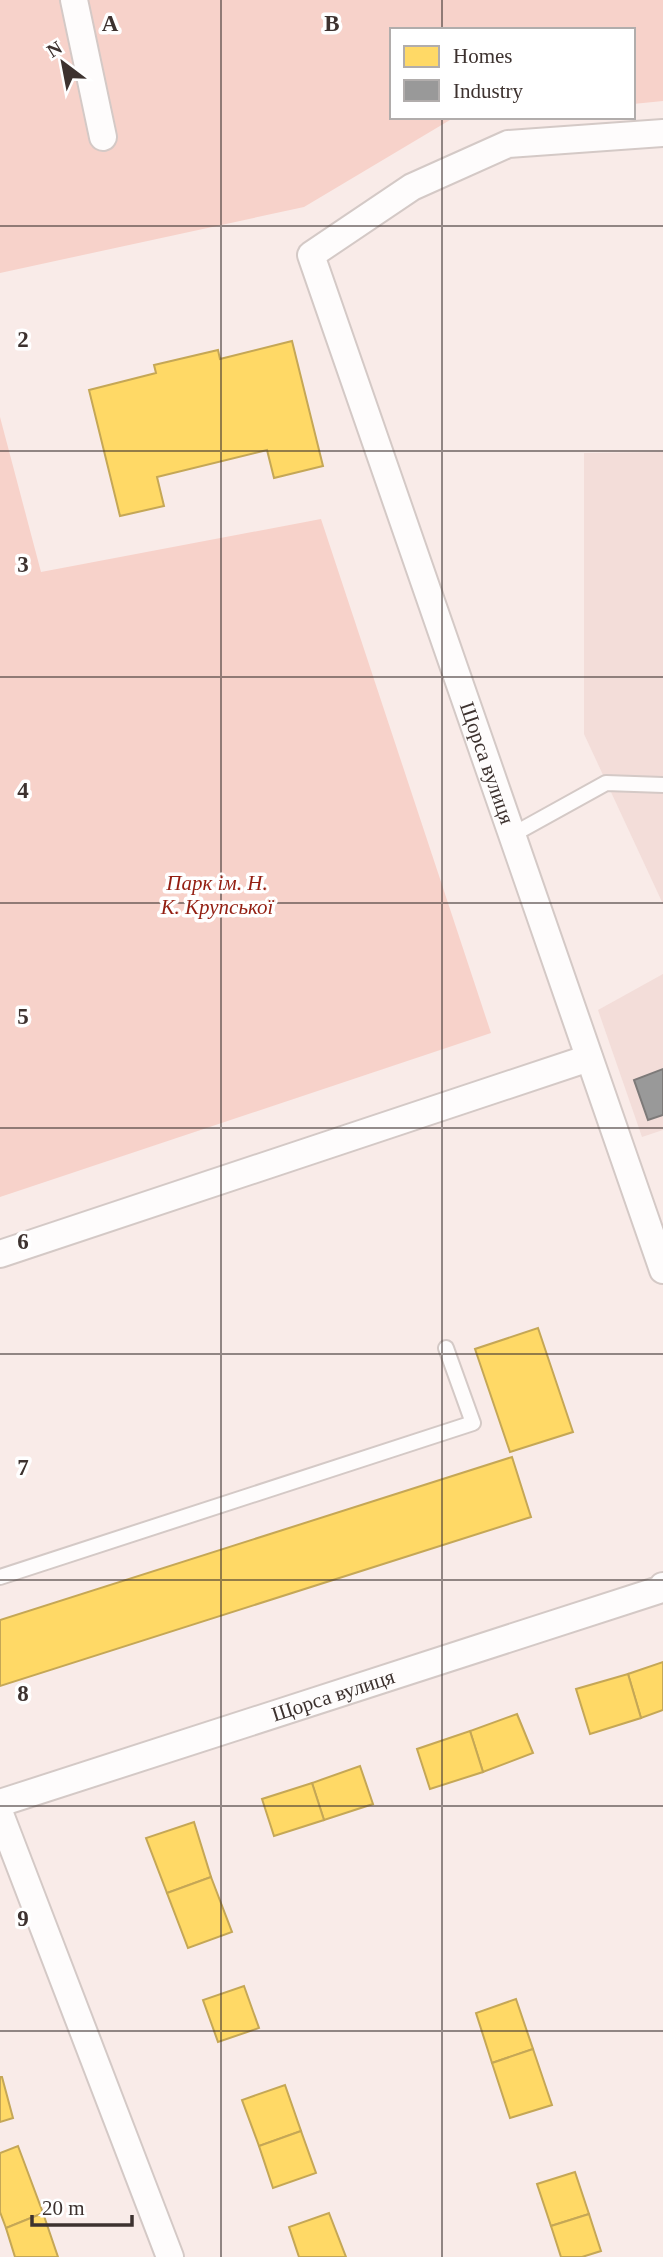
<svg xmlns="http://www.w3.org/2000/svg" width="663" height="2257" font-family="Georgia,serif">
	<rect width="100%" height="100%" fill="#f9ebe8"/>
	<g fill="#f3ddd9">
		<path d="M663 452V904L584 734V453Z"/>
		<path d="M663 974V1130L642 1137 598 1010Z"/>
	</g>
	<g fill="#f7d2ca">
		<path d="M0 0H663V101L633 104V30H392V117H455L304 207 0 273Z"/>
		<path d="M0 417 41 572 321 519 491 1033 0 1197Z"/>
	</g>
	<g fill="#ffd966" stroke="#c5a756" stroke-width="2">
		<path d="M292 341 323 466 274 478 267 450 157 477 164 506 120 516 89 390 156 373 154 365 218 350 220 359Z"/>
		<path d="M538 1328 573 1432 510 1452 475 1349Z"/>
		<path d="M512 1457 531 1517 0 1686V1620Z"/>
		<path d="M663 1662V1710L641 1718 628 1674Z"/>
		<path d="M628 1674 641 1718 590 1734 576 1689Z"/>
		<path d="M517 1714 533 1753 483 1772 470 1731Z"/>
		<path d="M470 1731 483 1772 430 1789 417 1749Z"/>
		<path d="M360 1766 373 1804 324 1820 312 1783Z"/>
		<path d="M312 1783 324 1820 274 1836 262 1799Z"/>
		<path d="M194 1822 211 1877 167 1893 146 1838Z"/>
		<path d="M211 1877 232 1932 188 1948 167 1893Z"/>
		<path d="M244 1986 259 2028 218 2042 203 2000Z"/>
		<path d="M516 1999 533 2049 492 2063 476 2013Z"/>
		<path d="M533 2049 552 2105 510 2118 492 2063Z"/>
		<path d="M0 2077H2L13 2118 0 2122Z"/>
		<path d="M285 2085 301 2131 259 2146 242 2100Z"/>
		<path d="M301 2131 316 2173 273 2188 259 2146Z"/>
		<path d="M18 2146 43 2213 6 2228 0 2212V2153Z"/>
		<path d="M575 2172 589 2214 551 2226 537 2184Z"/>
		<path d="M43 2213 58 2257H15L6 2228Z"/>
		<path d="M329 2213 346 2257H299L289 2227Z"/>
		<path d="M589 2214 601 2251 582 2257H561L551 2226Z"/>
	</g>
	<path fill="#999" stroke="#7d7a79" stroke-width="2" d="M663 1069V1115L648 1120 634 1080Z"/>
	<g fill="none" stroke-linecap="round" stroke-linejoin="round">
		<g stroke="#d4c9c6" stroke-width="18">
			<g id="service">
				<path d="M512 835 606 783 663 785"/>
				<path d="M0 1577 473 1423 446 1348"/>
			</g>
		</g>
		<g stroke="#d4c9c6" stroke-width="30">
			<g id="minor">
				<path d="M74 0 103 137"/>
				<path id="s1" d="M663 133 508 144 412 187 311 255 663 1270"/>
				<path d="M0 1254 589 1058"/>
				<path id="s2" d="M0 1803 662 1589 663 1586"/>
				<path d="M0 1814 170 2257"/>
			</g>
		</g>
		<use href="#service" stroke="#fefcfc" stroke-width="14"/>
		<use href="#minor" stroke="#fefcfc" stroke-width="26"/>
	</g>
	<path fill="none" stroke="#3d322f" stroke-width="2" stroke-opacity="0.55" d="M221 0V2257M442 0V30M442 117V2257M0 226H663M0 451H663M0 677H663M0 903H663M0 1128H663M0 1354H663M0 1580H663M0 1806H663M0 2031H663"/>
	<g text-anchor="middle" stroke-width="7" stroke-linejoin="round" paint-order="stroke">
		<g font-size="21" fill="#3d322f" stroke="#fff">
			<text dy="7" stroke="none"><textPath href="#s1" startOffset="920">Щорса вулиця</textPath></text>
			<text dy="7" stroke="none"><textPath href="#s2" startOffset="350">Щорса вулиця</textPath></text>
		</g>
		<g font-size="21" font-style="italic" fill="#931e11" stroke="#fff">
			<text x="217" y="890">Парк ім. Н.<tspan x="217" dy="24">К. Крупської</tspan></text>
		</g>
	</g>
	<g font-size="23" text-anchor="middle" font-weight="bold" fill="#3d322f" stroke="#fff" stroke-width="7" stroke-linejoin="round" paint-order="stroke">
		<text x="110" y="31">A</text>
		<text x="332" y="31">B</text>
		<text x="23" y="347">2</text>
		<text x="23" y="572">3</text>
		<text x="23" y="798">4</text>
		<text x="23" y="1024">5</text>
		<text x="23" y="1249">6</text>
		<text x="23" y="1475">7</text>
		<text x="23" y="1701">8</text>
		<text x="23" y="1926">9</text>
	</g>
	<rect x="390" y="28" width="245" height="91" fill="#ffffff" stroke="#b1adac" stroke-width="2"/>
	<rect x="404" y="46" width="35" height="21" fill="#ffd966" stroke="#b1adac" stroke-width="2"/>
	<text x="453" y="63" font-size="21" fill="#3d322f">Homes</text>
	<rect x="404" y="80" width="35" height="21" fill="#999999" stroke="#b1adac" stroke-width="2"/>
	<text x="453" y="98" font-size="21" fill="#3d322f">Industry</text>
	<g transform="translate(63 63) rotate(328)" stroke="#ffffff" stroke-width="5" paint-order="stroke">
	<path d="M0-5L12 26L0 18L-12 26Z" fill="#3d322f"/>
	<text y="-10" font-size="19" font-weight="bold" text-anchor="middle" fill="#3d322f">N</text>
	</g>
	<path d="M32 2215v10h100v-10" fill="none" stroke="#3d322f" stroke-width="3.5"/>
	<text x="42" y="2215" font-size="21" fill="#3d322f" stroke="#ffffff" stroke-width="5" paint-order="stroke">20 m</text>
</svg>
